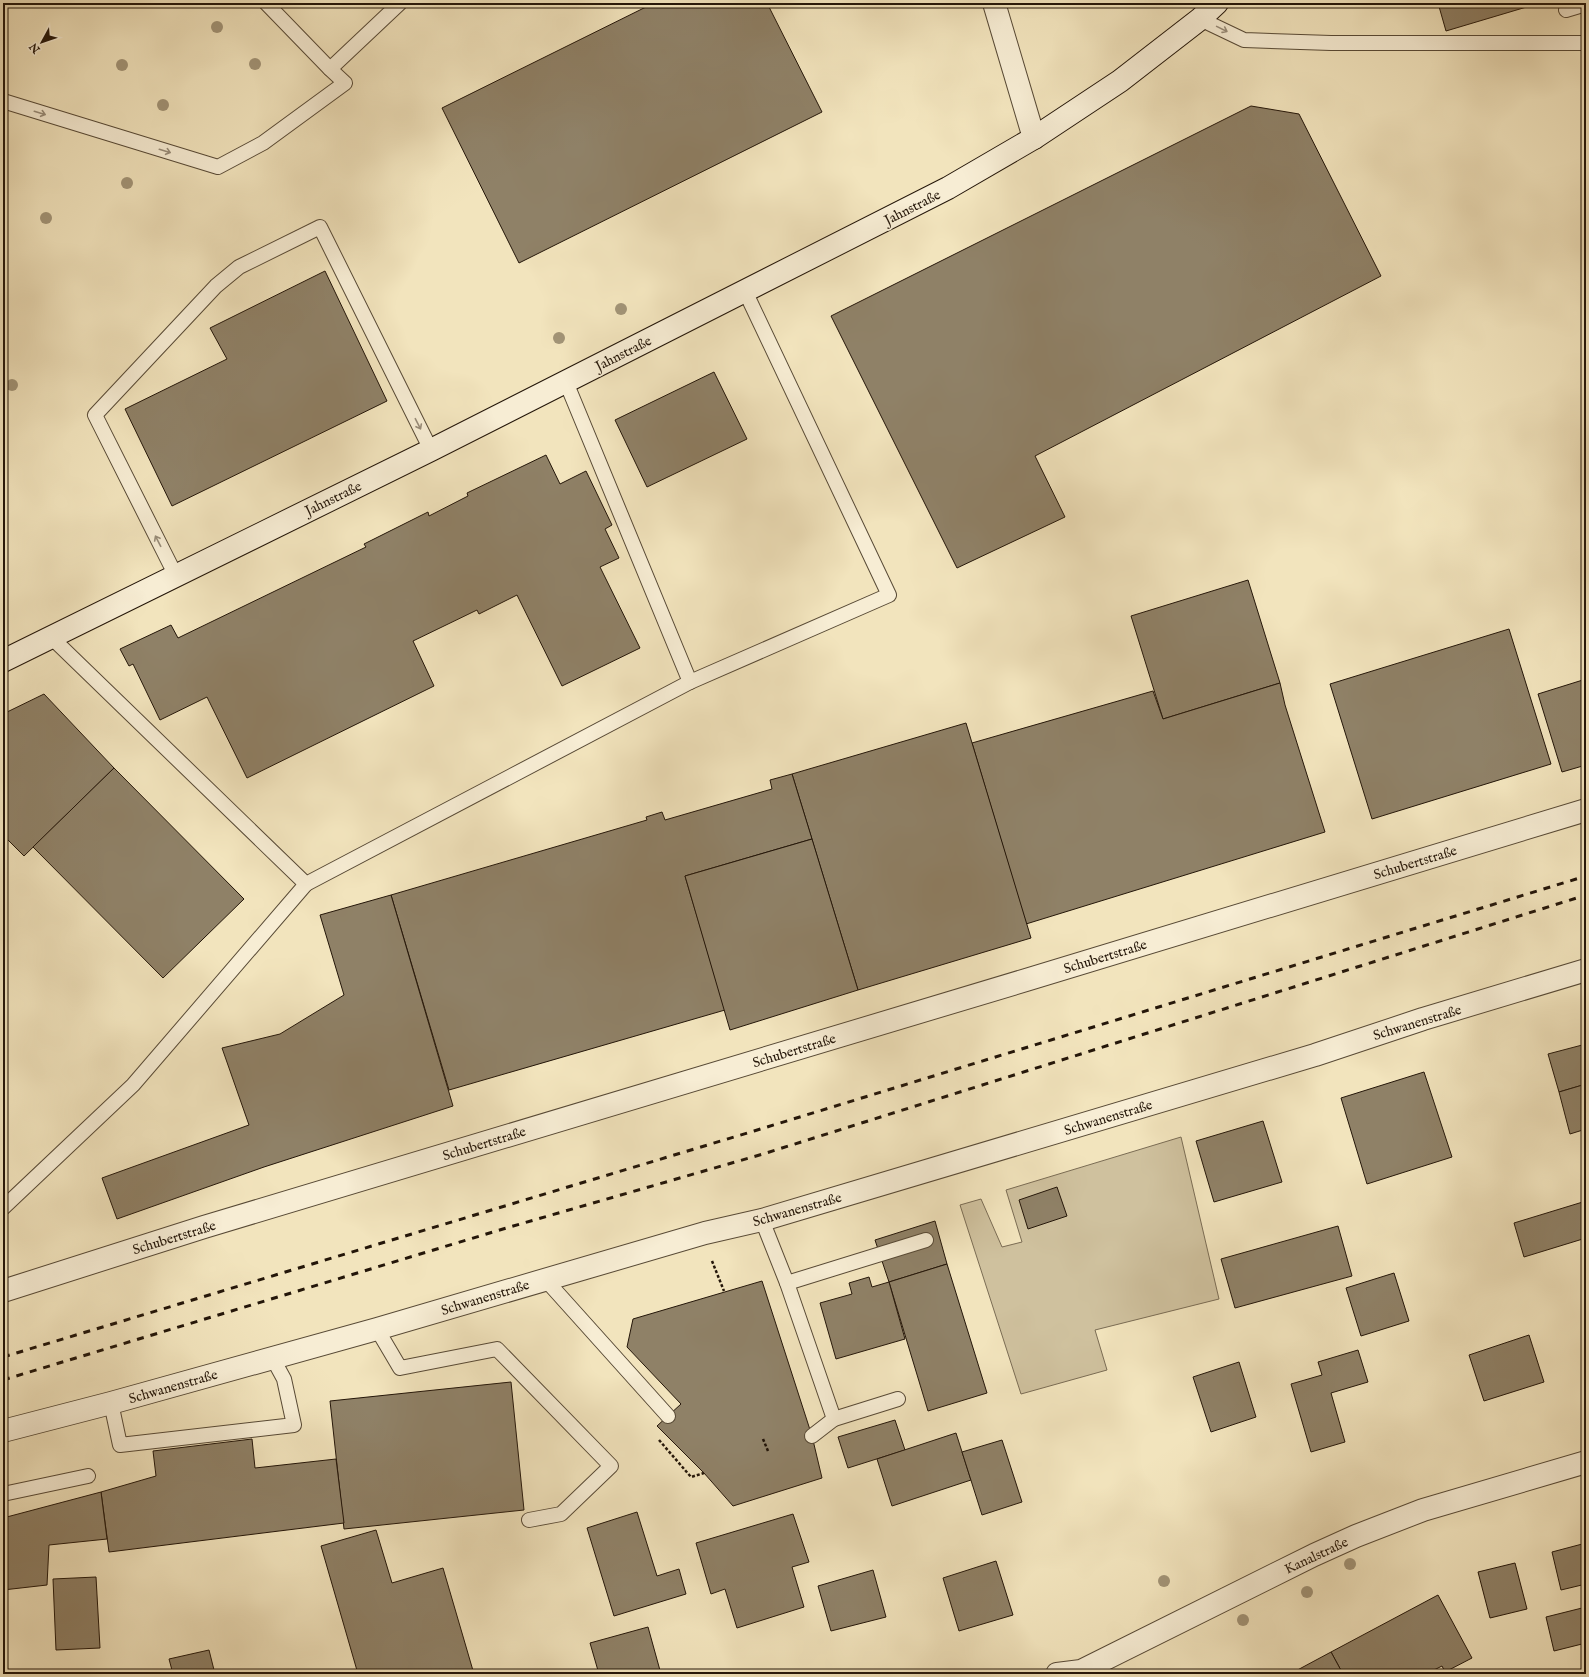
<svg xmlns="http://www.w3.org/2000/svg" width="1589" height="1677" font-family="'IM FELL English',serif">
	<rect width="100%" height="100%" fill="#f2e4bd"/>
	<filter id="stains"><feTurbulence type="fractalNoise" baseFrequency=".005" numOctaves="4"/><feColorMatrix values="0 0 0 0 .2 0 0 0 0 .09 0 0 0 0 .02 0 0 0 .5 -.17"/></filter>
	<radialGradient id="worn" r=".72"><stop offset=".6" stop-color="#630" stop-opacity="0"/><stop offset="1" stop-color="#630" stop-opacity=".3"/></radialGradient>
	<path fill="#cfc19e" stroke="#7a6c54" d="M1181 1137 1219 1299 1095 1330 1107 1370 1021 1394 960 1205 981 1199 1002 1247 1022 1242 1006 1190Z"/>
	<g fill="#8f8167" stroke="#241609">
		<path d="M654 3H767L822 112 519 263 442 108Z"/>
		<path d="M1438 3H1540L1446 31Z"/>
		<path d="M1251 106 1299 114 1381 276 1035 456 1065 517 957 568 831 316Z"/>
		<path d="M325 271 387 401 172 506 125 409 227 359 210 328Z"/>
		<path d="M714 372 747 439 647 487 615 420Z"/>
		<path d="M546 455 560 484 586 471 612 525 605 529 619 558 600 567 640 648 562 686 517 595 479 614 477 610 413 641 434 686 247 778 207 697 160 720 133 664 129 666 120 649 171 625 178 638 366 547 364 544 428 512 429 516 468 496 467 493Z"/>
		<path d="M1248 580 1280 683 1163 719 1131 616Z"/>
		<path d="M1509 629 1551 764 1372 819 1330 684Z"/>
		<path d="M1586 679V765L1562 772 1538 694Z"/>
		<path d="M1280 683 1285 705 1325 832 1026 924 972 743 1153 691 1163 719Z"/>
		<path d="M44 694 114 768 24 856 3 835V714Z"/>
		<path d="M966 723 1031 938 858 990 792 774Z"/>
		<path d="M114 768 244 899 163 978 33 847Z"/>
		<path d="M792 774 812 839 685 876 725 1010 449 1090 391 895 647 820 646 817 662 812 665 820 772 789 770 780Z"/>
		<path d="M812 839 858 990 730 1030 685 876Z"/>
		<path d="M391 895 453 1106 264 1167 117 1219 102 1178 249 1125 222 1048 280 1034 344 995 320 915Z"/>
		<path d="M1586 1044V1084L1559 1092 1548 1054Z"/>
		<path d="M1424 1072 1452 1157 1367 1184 1341 1098Z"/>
		<path d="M1586 1084V1129L1570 1134 1559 1092Z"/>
		<path d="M1263 1121 1282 1182 1214 1202 1196 1141Z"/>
		<path d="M1057 1187 1067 1216 1028 1229 1019 1200Z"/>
		<path d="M1586 1201V1238L1524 1257 1514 1223Z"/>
		<path d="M935 1221 947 1264 889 1282 875 1240Z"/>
		<path d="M1338 1226 1352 1276 1235 1308 1221 1259Z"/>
		<path d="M947 1264 987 1393 928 1411 889 1282Z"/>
		<path d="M1394 1273 1409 1321 1361 1336 1346 1288Z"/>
		<path d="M869 1277 872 1287 889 1282 905 1339 836 1359 820 1303 852 1294 849 1283Z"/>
		<path d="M762 1281 812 1436 822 1478 733 1506 704 1473 657 1426 681 1404 627 1347 633 1319Z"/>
		<path d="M1529 1335 1544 1382 1484 1401 1469 1355Z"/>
		<path d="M1358 1350 1368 1382 1331 1393 1345 1442 1311 1452 1291 1384 1322 1375 1318 1362Z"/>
		<path d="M1239 1362 1256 1417 1211 1432 1193 1377Z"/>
		<path d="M511 1382 524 1510 344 1529 330 1401Z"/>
		<path d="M895 1420 905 1450 848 1468 838 1437Z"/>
		<path d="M956 1433 971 1480 892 1506 877 1459Z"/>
		<path d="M252 1439 255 1468 336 1459 344 1523 109 1552 101 1492 156 1476 153 1451Z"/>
		<path d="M1002 1440 1022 1502 982 1515 962 1452Z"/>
		<path d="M101 1492 107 1539 49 1545 47 1585 3 1590V1518Z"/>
		<path d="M637 1512 657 1576 679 1569 686 1594 614 1616 587 1528Z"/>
		<path d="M793 1514 809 1562 792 1567 804 1607 737 1628 725 1589 711 1594 696 1543Z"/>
		<path d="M376 1530 392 1583 443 1568 474 1674H358L321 1546Z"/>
		<path d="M1586 1543V1584L1561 1590 1552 1552Z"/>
		<path d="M996 1561 1013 1615 959 1631 943 1578Z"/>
		<path d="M1515 1563 1527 1609 1490 1618 1478 1572Z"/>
		<path d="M873 1570 886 1617 831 1631 818 1586Z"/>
		<path d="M96 1577 100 1648 56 1650 53 1579Z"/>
		<path d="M1438 1595 1472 1658 1445 1672 1442 1666 1426 1674H1343L1331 1652Z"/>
		<path d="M1586 1607V1643L1554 1651 1546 1617Z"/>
		<path d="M648 1627 661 1674H599L590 1643Z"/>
		<path d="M209 1650 215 1674H173L169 1659Z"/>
		<path d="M1331 1652 1343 1674H1290Z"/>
	</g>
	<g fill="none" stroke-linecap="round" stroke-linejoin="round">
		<g stroke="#584a36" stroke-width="16">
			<g id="lane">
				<path d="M266 3 330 69"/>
				<path d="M1566 10 1586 4"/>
				<path d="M1200 19 1244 40 1331 43H1586"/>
				<path d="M3 101 218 167 263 143 345 83 330 69 400 3"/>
				<path d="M566 382 690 682"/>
				<path d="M176 576 95 415 216 286 239 267 320 227 431 450"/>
				<path d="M51 637 306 884 690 682 889 595 745 291"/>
				<path d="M3 1208 133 1085 306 884"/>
				<path d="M762 1220 787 1283 834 1419 898 1399"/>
				<path d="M545 1279 668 1416"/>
				<path d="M787 1283 926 1240"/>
				<path d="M377 1329 400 1368 497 1349 611 1466 561 1514 529 1520"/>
				<path d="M111 1403 120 1445 294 1425 284 1379 272 1357"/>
				<path d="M812 1436 834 1419"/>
				<path d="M3 1494 88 1476"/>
			</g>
		</g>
		<g stroke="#584a36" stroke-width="24">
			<g id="street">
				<path d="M994 3 1034 138"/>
				<path d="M3 1291 204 1227 1026 980 1586 810"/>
				<path d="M3 1431 111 1403 377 1329 705 1233 762 1220 1315 1055 1423 1019 1586 970"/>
				<path d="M1057 1674 1081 1671 1314 1555 1356 1536 1423 1510 1586 1462"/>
			</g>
		</g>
		<g stroke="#241609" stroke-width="24">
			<path id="secondary" d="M3 661 431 450 948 188 1034 138 1120 81 1200 19 1217 3"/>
		</g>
		<g stroke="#241609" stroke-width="2.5" stroke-dasharray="3 2" stroke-linecap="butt">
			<path d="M712 1261 724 1291"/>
			<path d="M763 1439 768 1451"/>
			<path d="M659 1440 691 1477 704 1473"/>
		</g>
		<use href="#lane" stroke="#f7edd4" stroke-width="14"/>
		<use href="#street" stroke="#f7edd4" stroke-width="22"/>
		<use href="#secondary" stroke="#f7edd4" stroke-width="22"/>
		<g stroke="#241609" stroke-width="3" stroke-dasharray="7 7" stroke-linecap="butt">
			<path d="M3 1357 754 1131 1586 876"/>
			<path d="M3 1380 503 1229 763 1154 1586 895"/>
		</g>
	</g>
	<g fill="#a29477">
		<circle cx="217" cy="27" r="6"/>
		<circle cx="255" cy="64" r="6"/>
		<circle cx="122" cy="65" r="6"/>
		<circle cx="163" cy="105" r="6"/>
		<circle cx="127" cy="183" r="6"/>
		<circle cx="46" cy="218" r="6"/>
		<circle cx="621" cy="309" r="6"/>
		<circle cx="559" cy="338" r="6"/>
		<circle cx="12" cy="385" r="6"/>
		<circle cx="1350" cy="1564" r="6"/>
		<circle cx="1164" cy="1581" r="6"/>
		<circle cx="1307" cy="1592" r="6"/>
		<circle cx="1243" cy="1620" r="6"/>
	</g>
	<defs><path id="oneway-shaft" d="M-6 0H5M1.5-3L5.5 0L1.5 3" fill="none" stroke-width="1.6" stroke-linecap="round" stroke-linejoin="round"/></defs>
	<g stroke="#988c79">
		<use href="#oneway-shaft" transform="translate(1222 29) rotate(26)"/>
		<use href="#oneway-shaft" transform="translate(40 113) rotate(17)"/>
		<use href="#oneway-shaft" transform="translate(165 151) rotate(17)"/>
		<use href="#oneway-shaft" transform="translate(418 424) rotate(63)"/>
		<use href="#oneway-shaft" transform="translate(158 541) rotate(-117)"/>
	</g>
	<g text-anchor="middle" stroke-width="3.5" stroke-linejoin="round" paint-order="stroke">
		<g font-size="14" fill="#241609" stroke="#f7edd4">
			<text transform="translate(912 207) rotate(-27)" y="5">Jahnstraße</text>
			<text transform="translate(623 353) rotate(-27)" y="5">Jahnstraße</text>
			<text transform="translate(333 498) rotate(-26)" y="5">Jahnstraße</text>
			<text transform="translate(1415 862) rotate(-17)" y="5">Schubertstraße</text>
			<text transform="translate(1105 956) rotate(-17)" y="5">Schubertstraße</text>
			<text transform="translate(1417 1022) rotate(-17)" y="5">Schwanenstraße</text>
			<text transform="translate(794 1050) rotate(-17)" y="5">Schubertstraße</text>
			<text transform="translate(1108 1117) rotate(-17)" y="5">Schwanenstraße</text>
			<text transform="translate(484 1143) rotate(-17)" y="5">Schubertstraße</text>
			<text transform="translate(797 1209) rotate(-16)" y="5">Schwanenstraße</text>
			<text transform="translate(174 1237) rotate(-17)" y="5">Schubertstraße</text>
			<text transform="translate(485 1297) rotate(-17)" y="5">Schwanenstraße</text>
			<text transform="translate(173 1386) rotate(-16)" y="5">Schwanenstraße</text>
			<text transform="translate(1316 1555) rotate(-25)" y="5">Kanalstraße</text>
		</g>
	</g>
	<rect width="1589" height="1677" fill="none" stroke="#f2e4bd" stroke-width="16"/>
	<rect x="4" y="4" width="1581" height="1669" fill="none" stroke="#241609" stroke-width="2"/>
	<rect x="8" y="8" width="1573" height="1661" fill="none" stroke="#241609"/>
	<g transform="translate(42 42) rotate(230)" stroke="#f7edd4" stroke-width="3" paint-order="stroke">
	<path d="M0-3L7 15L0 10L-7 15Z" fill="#241609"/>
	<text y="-6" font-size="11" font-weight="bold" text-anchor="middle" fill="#241609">N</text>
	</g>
	<rect width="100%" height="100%" filter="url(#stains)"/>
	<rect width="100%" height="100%" fill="url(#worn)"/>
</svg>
